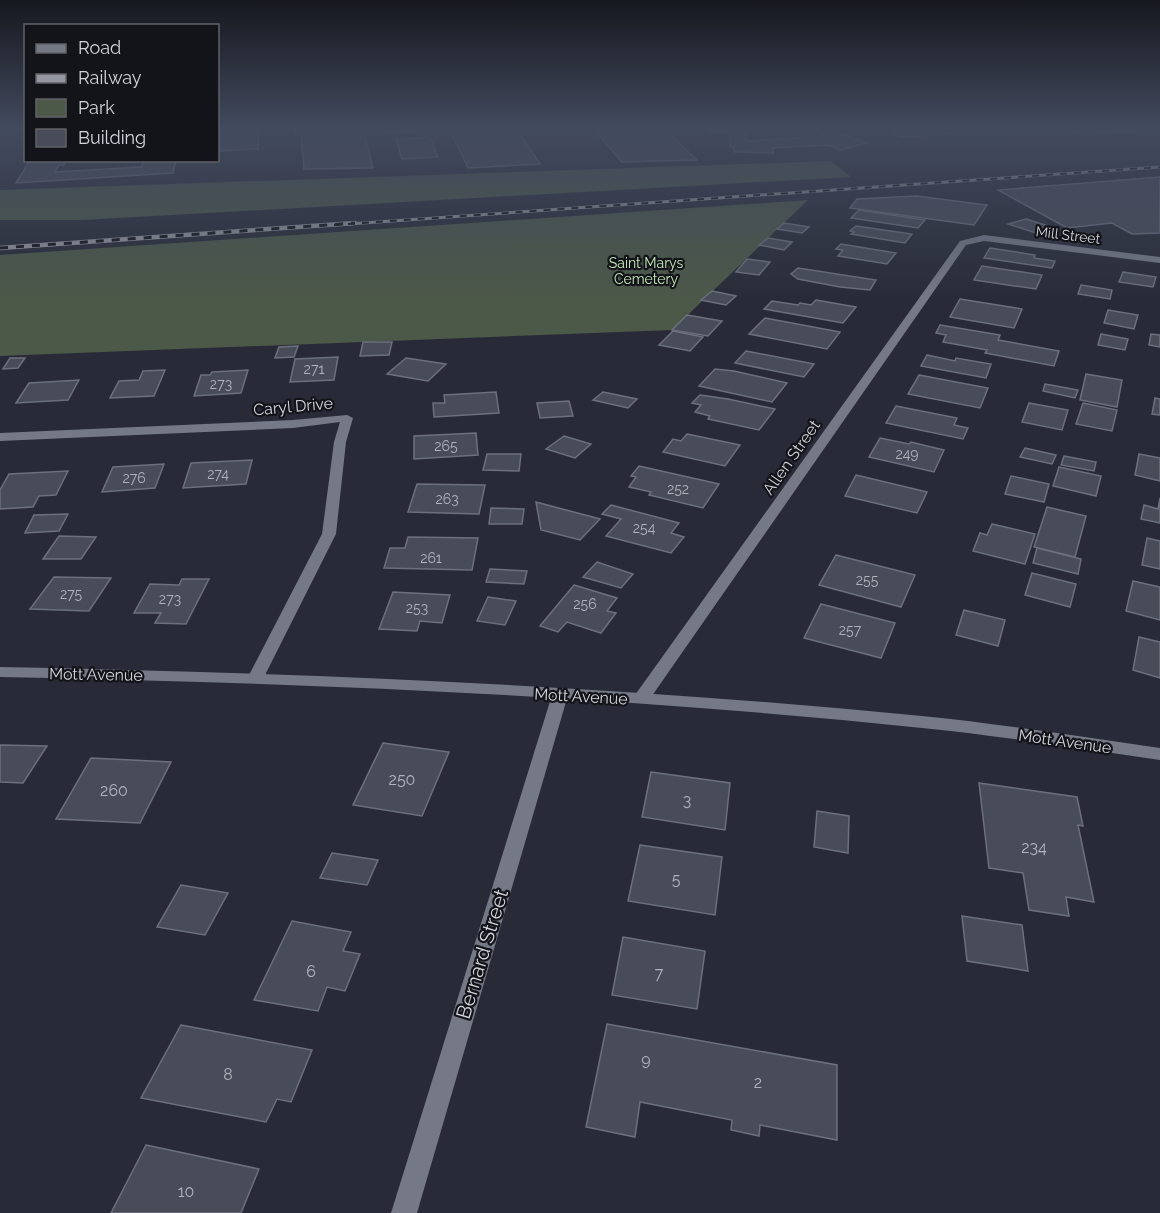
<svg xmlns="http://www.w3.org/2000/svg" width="1160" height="1213" font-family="Raleway,sans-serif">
	<rect width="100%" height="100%" fill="#282b37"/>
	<g fill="#4c5848">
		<path d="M831 161 851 177 82 220H0V190Z"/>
		<path d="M808 200 672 330 0 356V255Z"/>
	</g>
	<g fill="#484c58" stroke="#6c6f7d" stroke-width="1.5">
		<path d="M218 130H259L258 149 218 151Z"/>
		<path d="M294 130H517L540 164 468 168 450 130 365 135 373 168 304 169 301 134H295Z"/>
		<path d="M594 130H665L697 160 622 162Z"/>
		<path d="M708 130H750L745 131 748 141 826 136 810 130H830L867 143 840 150 828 145 772 148 774 153 735 152 733 147H730L729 133H709Z"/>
		<path d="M896 130H941L949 134 900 137 893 133 900 132Z"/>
		<path d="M1069 130H1160L1080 135Z"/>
		<path d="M430 137 438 157 402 159 396 139Z"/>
		<path d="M30 160H66L64 165H59L55 172 141 167 144 160H176L173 173 16 183Z"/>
		<path d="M1160 177V233L1132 234 1112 223 1067 228 998 190Z"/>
		<path d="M917 196 987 205 974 225 850 208 857 199Z"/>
		<path d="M859 210 925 220 918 228 851 218Z"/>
		<path d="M1026 219 1058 229 1039 234 1008 224Z"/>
		<path d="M784 223 809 227 802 233 777 229Z"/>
		<path d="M856 226 912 234 905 243 851 234 854 232 850 231Z"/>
		<path d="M768 238 792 242 784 250 759 245Z"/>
		<path d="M841 244 896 253 887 264 838 256 843 250 836 249Z"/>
		<path d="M990 248 1035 255 1034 258 1055 261 1052 268 984 258Z"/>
		<path d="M747 259 770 262 759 275 736 272Z"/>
		<path d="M982 266 1042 275 1036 289 974 280Z"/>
		<path d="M798 268 876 280 870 290 840 287 798 279 791 274Z"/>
		<path d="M1123 272 1156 277 1153 287 1119 282Z"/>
		<path d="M1081 285 1112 290 1110 299 1078 294Z"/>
		<path d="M712 291 736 296 726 305 701 300Z"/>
		<path d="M960 299 1022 309 1014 328 950 317Z"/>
		<path d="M816 300 856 307 843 323 764 309 772 301 798 305 800 303 811 305Z"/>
		<path d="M1108 310 1138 315 1134 329 1104 323Z"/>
		<path d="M687 315 722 321 708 336 672 330Z"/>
		<path d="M765 318 840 332 827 349 749 334Z"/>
		<path d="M940 325 1000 335 998 340 1059 351 1054 366 985 353 987 350 943 342 946 335 936 333Z"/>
		<path d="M673 331 703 337 690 351 659 345Z"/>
		<path d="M1101 334 1128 339 1125 350 1098 345Z"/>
		<path d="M1151 334 1160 335V347L1149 345Z"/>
		<path d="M363 342H392L389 355 360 356Z"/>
		<path d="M298 346 294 357 275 358 279 347Z"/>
		<path d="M746 351 814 364 804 377 735 363Z"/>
		<path d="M927 355 955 361 956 358 991 364 986 378 921 366Z"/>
		<path d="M338 357 334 380 290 382 295 359Z"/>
		<path d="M10 358H25L18 368 3 369Z"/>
		<path d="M406 358 446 364 428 381 387 374Z"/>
		<path d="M715 369 734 371 787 383 772 402 699 386Z"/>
		<path d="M165 370 154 396 110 398 119 381 139 380 143 371Z"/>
		<path d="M248 370 241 393 194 396 201 375H210L212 372Z"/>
		<path d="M1086 374 1122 380 1117 407 1080 400Z"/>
		<path d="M919 375 988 388 980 408 908 394Z"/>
		<path d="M79 380 68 400 16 403 29 383Z"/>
		<path d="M1045 384 1078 390 1075 398 1043 391Z"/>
		<path d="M496 392 499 413 434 417 433 403H445L444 395Z"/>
		<path d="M603 392 637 399 628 408 593 400Z"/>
		<path d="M700 395 728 399 775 409 759 430 708 419 710 416 695 412 701 405 692 403Z"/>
		<path d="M1155 398 1160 399V415L1152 414Z"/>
		<path d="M569 401 573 416 540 418 537 403Z"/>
		<path d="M1029 403 1068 410 1062 430 1022 422Z"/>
		<path d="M1083 403 1117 410 1112 431 1076 424Z"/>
		<path d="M896 406 957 418 954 425 968 428 963 439 886 423Z"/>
		<path d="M476 433 478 455 414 459V436Z"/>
		<path d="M687 434 740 445 725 466 663 452 673 439 681 441Z"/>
		<path d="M564 436 591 444 575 458 546 449Z"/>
		<path d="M880 438 909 444 911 442 944 450 934 472 869 457Z"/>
		<path d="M1025 448 1056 455 1052 464 1020 457Z"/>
		<path d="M487 454H521L519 471 483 470Z"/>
		<path d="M1139 454 1160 458V481L1135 475Z"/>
		<path d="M1064 456 1096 462 1094 471 1061 465Z"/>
		<path d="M252 460 246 484 183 488 191 463Z"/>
		<path d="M164 464 155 488 102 492 113 467Z"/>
		<path d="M639 466 719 484 703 508 649 495 651 492 629 487 636 477 631 476Z"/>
		<path d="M1059 467 1101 476 1096 496 1053 486Z"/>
		<path d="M68 471 56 495 39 496 33 507 0 509V490L9 474Z"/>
		<path d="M856 475 927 492 917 513 845 496Z"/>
		<path d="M1011 476 1049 484 1044 502 1005 494Z"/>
		<path d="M417 484 485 485 479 514 408 512Z"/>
		<path d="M1160 498V523L1141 519 1144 505 1158 509Z"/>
		<path d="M536 502 600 519 580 540 541 530Z"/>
		<path d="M611 505 679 523 671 533 684 537 671 553 606 536 621 519 602 514Z"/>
		<path d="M1047 507 1086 516 1075 557 1034 547Z"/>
		<path d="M491 508 524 509 522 524H489Z"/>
		<path d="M68 514 59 531 25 533 34 515Z"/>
		<path d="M992 524 1035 534 1025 564 973 551 980 533 987 535Z"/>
		<path d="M59 536 96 537 81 559H43Z"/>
		<path d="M408 537 478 538 472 570 384 568 390 548H405Z"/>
		<path d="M1147 538 1160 541V569L1142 565Z"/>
		<path d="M1037 548 1081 559 1078 574 1033 563Z"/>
		<path d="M836 555 915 575 901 607 819 585Z"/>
		<path d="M597 562 633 574 621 588 583 577Z"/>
		<path d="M490 569 527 571 524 584 486 582Z"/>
		<path d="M1032 573 1076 584 1070 607 1025 595Z"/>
		<path d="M54 577 111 578 89 611 30 609Z"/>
		<path d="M182 579H209L186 624 155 623 161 613H134L150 584 179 585Z"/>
		<path d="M1133 581 1160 587V620L1126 611Z"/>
		<path d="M574 585 617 598 607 611 616 613 601 633 567 622 558 632 540 626Z"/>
		<path d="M393 592 450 595 442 623 420 621 417 631 379 629Z"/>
		<path d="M488 597 516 601 505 625 477 621Z"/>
		<path d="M821 604 895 623 881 658 804 638Z"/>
		<path d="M964 610 1005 620 998 646 956 635Z"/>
		<path d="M1139 637 1160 642V678L1133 670Z"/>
		<path d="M383 743 449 752 422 816 353 805Z"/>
		<path d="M0 745 47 746 23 783 0 782Z"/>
		<path d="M91 758 171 762 140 823 56 819Z"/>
		<path d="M651 772 730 783 725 830 642 817Z"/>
		<path d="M979 783 1077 797 1083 826 1078 825 1094 902 1066 897 1069 916 1029 910 1023 873 989 868Z"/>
		<path d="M817 811 849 816 848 853 814 847Z"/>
		<path d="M640 845 722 857 715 915 628 901Z"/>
		<path d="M332 853 378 860 367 885 320 878Z"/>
		<path d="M181 885 228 893 205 935 157 927Z"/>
		<path d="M962 916 1022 925 1028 971 967 961Z"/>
		<path d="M292 921 351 932 343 951 360 954 345 991 327 987 318 1011 254 1000Z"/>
		<path d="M623 937 705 951 697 1009 612 995Z"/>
		<path d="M607 1024 837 1065V1140L760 1125 759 1136 731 1130 732 1120 640 1102 635 1137 586 1127Z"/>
		<path d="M181 1025 312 1050 291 1102 277 1099 266 1122 141 1098Z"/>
		<path d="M146 1145 259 1169 241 1213H111Z"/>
	</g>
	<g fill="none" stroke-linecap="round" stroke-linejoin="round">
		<g fill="#757986" fill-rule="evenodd">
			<path d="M984 235 1160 257V263L984 241 966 245 647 703H635L633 699 635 695 960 241Z"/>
			<path d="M347 415 353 418 346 442 336 534 264 677 256 682 248 677 322 534 334 442 340 422 293 428 0 441V433L293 420Z"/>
			<path d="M560 689 566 691 568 695 417 1213H391L552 695 554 691Z"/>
		</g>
		<path fill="#757986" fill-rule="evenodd" d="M0 667C308 673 616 686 922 716 1002 724 1081 737 1160 748V760C1081 749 1002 736 922 728 616 696 308 683 0 677Z"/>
		<g stroke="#94979f" stroke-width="3">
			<path id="rail-far1" d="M334 225 1160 167"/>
		</g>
		<g stroke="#94979f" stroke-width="4.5">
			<path id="rail" d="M0 248 355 223"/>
		</g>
		<use href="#rail-far1" stroke="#131419" stroke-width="2" stroke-dasharray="7" stroke-linecap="butt"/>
		<use href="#rail" stroke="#131419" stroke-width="3" stroke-dasharray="8" stroke-linecap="butt"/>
	</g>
	<linearGradient id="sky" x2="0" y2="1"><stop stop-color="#16181e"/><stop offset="0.43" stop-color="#424a5e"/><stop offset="1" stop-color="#424a5e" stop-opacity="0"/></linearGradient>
	<rect width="1160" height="300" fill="url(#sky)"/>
	<g text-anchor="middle" stroke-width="4.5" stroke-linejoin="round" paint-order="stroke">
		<g font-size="14" fill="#d3d5dc" stroke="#131419">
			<text transform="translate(1068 235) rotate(7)" y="5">Mill Street</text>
		</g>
		<g font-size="14" fill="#c6eaba" stroke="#131419">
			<text x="646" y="268">Saint Marys<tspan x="646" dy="16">Cemetery</tspan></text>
		</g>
		<g font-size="14" fill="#b0b3bb">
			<text x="314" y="374">271</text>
			<text x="221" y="389">273</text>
			<text x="446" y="451">265</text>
			<text x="907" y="459">249</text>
			<text x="218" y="479">274</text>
			<text x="134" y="483">276</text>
			<text x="678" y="494">252</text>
			<text x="447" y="504">263</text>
			<text x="644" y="533">254</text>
			<text x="431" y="563">261</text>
			<text x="867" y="585">255</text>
			<text x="71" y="599">275</text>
			<text x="170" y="604">273</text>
			<text x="585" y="609">256</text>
			<text x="417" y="613">253</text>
			<text x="850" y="635">257</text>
		</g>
		<g font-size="16" fill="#d3d5dc" stroke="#131419">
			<text transform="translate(293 406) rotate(-5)" y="6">Caryl Drive</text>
			<text transform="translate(791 457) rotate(-55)" y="6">Allen Street</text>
			<text transform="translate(96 674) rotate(1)" y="6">Mott Avenue</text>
			<text transform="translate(581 696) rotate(3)" y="6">Mott Avenue</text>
			<text transform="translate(1065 741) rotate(8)" y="6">Mott Avenue</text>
		</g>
		<g font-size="16" fill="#b0b3bb">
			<text x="402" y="785">250</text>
			<text x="114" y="796">260</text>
			<text x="687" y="806">3</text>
			<text x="1034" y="853">234</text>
			<text x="676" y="885">5</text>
			<text x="311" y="977">6</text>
			<text x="659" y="979">7</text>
			<text x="646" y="1065">9</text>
			<text x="228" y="1080">8</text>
			<text x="758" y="1088">2</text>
			<text x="186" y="1197">10</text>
		</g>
		<g font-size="20" fill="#d3d5dc" stroke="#131419">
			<text transform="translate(482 954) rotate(-73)" y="7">Bernard Street</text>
		</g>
	</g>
	<rect x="24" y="24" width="195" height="138" fill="#131419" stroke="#606167" stroke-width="1.5"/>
	<rect x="36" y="44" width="30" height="9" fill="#757986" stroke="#606167" stroke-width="1.5"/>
	<text x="78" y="54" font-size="18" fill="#d3d5dc">Road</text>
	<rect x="36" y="74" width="30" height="9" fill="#94979f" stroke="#606167" stroke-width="1.5"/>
	<text x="78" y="84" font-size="18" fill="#d3d5dc">Railway</text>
	<rect x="36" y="99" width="30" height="18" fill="#4c5848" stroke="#606167" stroke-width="1.5"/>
	<text x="78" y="114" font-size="18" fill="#d3d5dc">Park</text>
	<rect x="36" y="129" width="30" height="18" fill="#484c58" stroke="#606167" stroke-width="1.5"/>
	<text x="78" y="144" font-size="18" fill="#d3d5dc">Building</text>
</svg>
